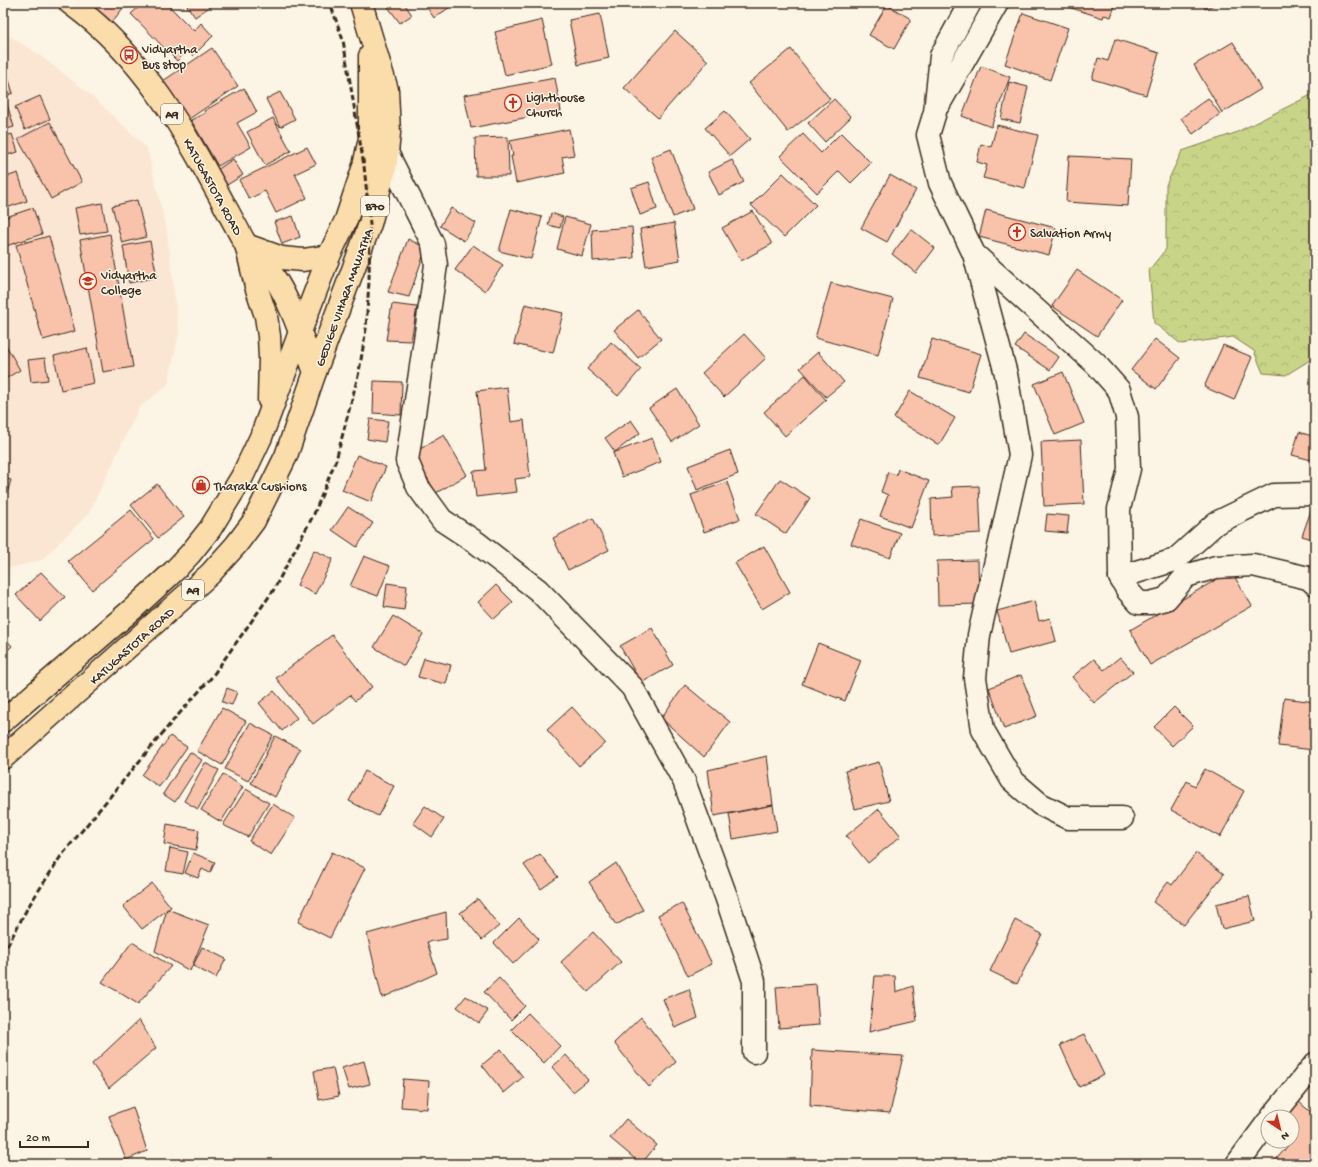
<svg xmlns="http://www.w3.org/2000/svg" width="1318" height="1167" font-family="'Gochi Hand',sans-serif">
	<defs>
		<pattern id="forest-crowns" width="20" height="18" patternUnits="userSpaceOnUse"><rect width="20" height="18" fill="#c8d487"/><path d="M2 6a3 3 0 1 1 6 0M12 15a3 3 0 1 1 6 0" fill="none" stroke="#adb674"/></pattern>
	</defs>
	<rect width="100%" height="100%" fill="#fcf5e5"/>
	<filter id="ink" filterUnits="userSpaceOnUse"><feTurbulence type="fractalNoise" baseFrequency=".025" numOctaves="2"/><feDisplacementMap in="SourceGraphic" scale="8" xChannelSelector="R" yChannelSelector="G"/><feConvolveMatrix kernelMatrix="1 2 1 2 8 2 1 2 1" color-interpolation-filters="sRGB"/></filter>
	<g filter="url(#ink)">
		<path fill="#fbe6d4" d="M3 32 37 53 90 94 147 148 167 230 179 333 168 385 139 408 89 513 42 560 3 570Z"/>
		<path fill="url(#forest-crowns)" stroke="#827f52" d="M1315 93V357L1286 375 1263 373 1254 351 1233 337 1181 344 1154 323 1149 270 1166 249V185L1182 151 1235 133Z"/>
		<g fill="#f8c2ab" stroke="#3b2a1e">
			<path d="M88 3H127L112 22Z"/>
			<path d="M143 3H166L194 31 201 23 213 36 193 56 188 50 177 61 131 14Z"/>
			<path d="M185 3H215L195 17Z"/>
			<path d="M385 3H404L412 15 400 23Z"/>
			<path d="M424 3H452L453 5 434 18Z"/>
			<path d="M1066 3H1116L1111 17 1104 15 1103 18 1065 6Z"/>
			<path d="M1202 3H1217L1205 9Z"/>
			<path d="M887 5 911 19 894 49 869 35Z"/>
			<path d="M1023 13 1068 28 1050 80 1005 64Z"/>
			<path d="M600 14 609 58 578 65 569 20Z"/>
			<path d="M542 20 552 64 505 75 495 32Z"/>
			<path d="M675 31 708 61 658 118 624 88Z"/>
			<path d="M1115 39 1159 53 1146 95 1092 79 1098 58 1108 61Z"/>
			<path d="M1233 42 1261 89 1222 113 1194 65Z"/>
			<path d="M212 48 238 86 189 119 163 81Z"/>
			<path d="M791 49 830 99 788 132 749 83Z"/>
			<path d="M3 61 13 93 3 97Z"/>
			<path d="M981 66 1010 77 991 127 962 116Z"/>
			<path d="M555 78 561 111 471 128 464 95Z"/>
			<path d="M1009 82 1028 87 1020 123 1001 119Z"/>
			<path d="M244 88 257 112 237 123 251 147 218 166 191 120 205 113 204 111Z"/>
			<path d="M280 92 295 119 280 127 266 99Z"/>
			<path d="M40 96 50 119 25 130 15 107Z"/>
			<path d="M1208 98 1220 114 1193 134 1181 118Z"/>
			<path d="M834 99 851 117 825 142 808 123Z"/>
			<path d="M6 101 14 127 3 130V102Z"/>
			<path d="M725 111 750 139 730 156 705 128Z"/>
			<path d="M273 118 291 151 265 165 247 132Z"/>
			<path d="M50 122 82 182 51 199 18 139Z"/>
			<path d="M997 125 1038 135 1025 188 983 178 987 165 977 162 981 144 991 147Z"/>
			<path d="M569 129 574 155 562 157 565 173 516 183 511 156H513L510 141Z"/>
			<path d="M841 133 871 163 851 183 839 171 817 193 780 156 803 134 821 153Z"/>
			<path d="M12 134 18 152 3 156V137Z"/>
			<path d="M508 137 509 176H476L475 138Z"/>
			<path d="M307 147 316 164 295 174 307 198 276 213 265 191 249 199 239 180Z"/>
			<path d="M671 149 693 209 673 217 651 157Z"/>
			<path d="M1069 156 1131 159 1128 206 1066 202Z"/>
			<path d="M233 159 243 175 227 185 217 170Z"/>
			<path d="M732 160 744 182 719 195 708 172Z"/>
			<path d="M18 173 27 201 3 209V178Z"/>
			<path d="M783 173 816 205 784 237 751 205Z"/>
			<path d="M890 175 916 190 887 242 861 228Z"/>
			<path d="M649 182 657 209 640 215 631 188Z"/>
			<path d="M137 200 146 237 122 243 112 206Z"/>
			<path d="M102 203 107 231 80 235 75 208Z"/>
			<path d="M33 208 42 234 3 247V218Z"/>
			<path d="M451 208 476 223 464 241 440 226Z"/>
			<path d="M511 209 542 217 531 259 499 251Z"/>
			<path d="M986 210 1056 228 1049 255 979 237Z"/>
			<path d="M753 211 772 244 741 261 722 228Z"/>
			<path d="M551 213 563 217 560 228 548 225Z"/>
			<path d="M293 216 300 237 282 244 274 222Z"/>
			<path d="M565 217 591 224 582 256 557 249Z"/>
			<path d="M674 223 680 260 646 266 640 229Z"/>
			<path d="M632 227 634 258 593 261 592 230Z"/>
			<path d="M911 229 935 248 916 273 892 254Z"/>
			<path d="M110 234 133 367 103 372 80 240Z"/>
			<path d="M49 236 75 331 43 340 16 245Z"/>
			<path d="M408 239 426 248 409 297 388 292Z"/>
			<path d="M150 241 157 277 129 283 123 246Z"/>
			<path d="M473 245 503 265 485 291 455 270Z"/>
			<path d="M1077 270 1122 300 1097 336 1052 306Z"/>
			<path d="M831 283 893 299 878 355 815 338Z"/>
			<path d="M392 304 417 307 411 341 386 340Z"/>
			<path d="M525 304 563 313 553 353 514 344Z"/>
			<path d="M638 310 661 339 638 358 614 330Z"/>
			<path d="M744 334 766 358 724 397 702 373Z"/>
			<path d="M1024 334 1059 357 1050 370 1015 347Z"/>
			<path d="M932 339 981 354 969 392 920 378Z"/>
			<path d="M1155 339 1180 358 1156 389 1131 370Z"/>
			<path d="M3 340 20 370 3 380Z"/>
			<path d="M611 342 641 369 618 396 587 369Z"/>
			<path d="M1223 345 1252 357 1234 400 1204 387Z"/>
			<path d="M87 348 94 383 61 390 54 356Z"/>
			<path d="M818 352 844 382 826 397 800 368Z"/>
			<path d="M45 358 48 380 31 382 28 360Z"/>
			<path d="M1063 372 1084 423 1055 435 1034 384Z"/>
			<path d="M805 375 826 400 785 436 764 412Z"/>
			<path d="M374 381 402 382 401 415 373 413Z"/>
			<path d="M507 387 511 422 524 420 530 477 515 479 517 492 476 497 473 471 486 470 477 391Z"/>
			<path d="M677 389 699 424 672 442 649 408Z"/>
			<path d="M910 391 955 418 939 445 894 418Z"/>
			<path d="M370 419 388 421 385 442 367 439Z"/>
			<path d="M631 420 640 433 615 452 605 438Z"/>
			<path d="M1299 432 1315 437V461L1292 455Z"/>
			<path d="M444 435 467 475 436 493 413 453Z"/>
			<path d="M652 438 661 462 622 477 613 453Z"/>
			<path d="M1081 440 1084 504 1044 506 1041 442Z"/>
			<path d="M730 450 738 474 697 490 688 466Z"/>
			<path d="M357 455 386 467 371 502 342 490Z"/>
			<path d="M898 469 929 481 911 528 880 516 888 495 881 492 888 472 896 475Z"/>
			<path d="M3 478 11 480 3 507Z"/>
			<path d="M780 479 810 498 786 534 756 514Z"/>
			<path d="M727 482 740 519 704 532 691 495Z"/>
			<path d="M157 484 184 517 158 538 131 505Z"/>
			<path d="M979 486 981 533 932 536 931 499 953 497 952 487Z"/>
			<path d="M1314 502H1315V540L1302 536Z"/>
			<path d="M348 507 373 523 357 547 332 530Z"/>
			<path d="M131 510 154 539 92 590 68 561Z"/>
			<path d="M1047 514 1069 516 1067 533 1045 531Z"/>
			<path d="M593 518 609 550 568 570 553 538Z"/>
			<path d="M861 519 900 533 890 558 851 544Z"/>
			<path d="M764 546 790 592 762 609 735 563Z"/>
			<path d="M314 550 333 559 315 594 297 585Z"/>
			<path d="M364 556 390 566 378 596 350 586Z"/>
			<path d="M978 560 979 604 938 605 937 561Z"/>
			<path d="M1231 571 1252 606 1150 665 1130 630Z"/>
			<path d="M41 572 65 597 40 621 16 595Z"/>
			<path d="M387 583 407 586 404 610 384 607Z"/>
			<path d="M496 585 513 602 494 619 478 602Z"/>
			<path d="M1034 601 1039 621 1050 618 1056 641 1009 654 997 611Z"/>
			<path d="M393 616 423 634 404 666 374 647Z"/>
			<path d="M652 628 673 665 641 683 620 646Z"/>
			<path d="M332 635 372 687 355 701 350 695 313 724 276 678Z"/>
			<path d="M3 636 12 646 3 655Z"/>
			<path d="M818 643 861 660 845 701 802 684Z"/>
			<path d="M1120 657 1133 672 1094 703 1072 677 1094 659 1104 670Z"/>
			<path d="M424 658 451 665 446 684 418 677Z"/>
			<path d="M1021 675 1037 716 1004 729 989 688Z"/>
			<path d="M685 685 730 722 704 757 661 718Z"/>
			<path d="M227 688 237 692 232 705 222 702Z"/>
			<path d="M274 691 297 718 282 731 259 703Z"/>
			<path d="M1284 698 1315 702V739L1314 750 1278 746Z"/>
			<path d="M572 707 605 743 579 766 547 730Z"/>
			<path d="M1174 707 1193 726 1172 746 1154 727Z"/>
			<path d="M222 708 246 721 222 765 197 751Z"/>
			<path d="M250 723 273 735 248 781 225 769Z"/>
			<path d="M170 736 187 747 159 787 142 775Z"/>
			<path d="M275 736 300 749 275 797 251 783Z"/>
			<path d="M190 752 202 760 175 802 163 794Z"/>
			<path d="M767 756 773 805 714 816 708 770Z"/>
			<path d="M879 762 889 801 855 809 845 771Z"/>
			<path d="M205 763 219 770 198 809 184 801Z"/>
			<path d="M1205 769 1244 791 1229 819H1230L1220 837 1171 810 1187 781 1195 786Z"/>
			<path d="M365 771 394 786 378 816 349 801Z"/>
			<path d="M223 774 243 787 221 822 201 810Z"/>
			<path d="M246 789 269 803 248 837 223 825Z"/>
			<path d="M273 804 295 818 271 855 249 841Z"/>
			<path d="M773 805 777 831 733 839 729 814Z"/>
			<path d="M425 806 444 819 432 837 413 823Z"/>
			<path d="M879 809 901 836 868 863 846 836Z"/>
			<path d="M167 824 199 830 196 850 164 844Z"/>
			<path d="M170 848 188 852 183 874 166 871Z"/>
			<path d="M332 852 365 868 330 938 298 922Z"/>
			<path d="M193 853 215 862 210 873 202 869 198 878 185 873Z"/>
			<path d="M1196 853 1224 874 1184 925 1153 902 1168 882 1172 885Z"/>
			<path d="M540 854 558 877 541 889 524 865Z"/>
			<path d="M616 863 643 910 616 925 589 882Z"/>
			<path d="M152 883 171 907 142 929 123 906Z"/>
			<path d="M1249 896 1255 921 1222 929 1216 904Z"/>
			<path d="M478 899 499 926 482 940 460 913Z"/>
			<path d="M682 903 712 964 688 976 658 915Z"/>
			<path d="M167 909 209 925 190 971 155 951Z"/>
			<path d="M446 912 447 939 427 942 437 973 382 998 367 934Z"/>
			<path d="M519 918 539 939 513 964 494 943Z"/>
			<path d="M1015 920 1042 934 1017 984 990 971Z"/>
			<path d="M593 932 621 962 588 992 561 962Z"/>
			<path d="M132 942 171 966 138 1004 102 982Z"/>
			<path d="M202 947 226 959 216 978 193 966Z"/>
			<path d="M875 976H895L896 992 913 986 917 1021 869 1032Z"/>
			<path d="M499 978 525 1006 511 1020 484 992Z"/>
			<path d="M816 984 819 1025 779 1028 776 987Z"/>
			<path d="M689 989 698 1018 675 1028 663 999Z"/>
			<path d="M466 996 488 1011 479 1023 457 1007Z"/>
			<path d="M528 1013 560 1046 544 1063 511 1030Z"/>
			<path d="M641 1017 676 1062 649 1087 614 1043Z"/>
			<path d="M139 1020 156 1048 109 1088 92 1064Z"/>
			<path d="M1084 1034 1104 1075 1079 1087 1060 1045Z"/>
			<path d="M501 1049 523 1077 504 1093 482 1065Z"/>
			<path d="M812 1050 903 1056 890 1113 810 1106Z"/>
			<path d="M566 1055 588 1080 573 1092 552 1067Z"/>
			<path d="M364 1061 370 1084 349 1089 342 1068Z"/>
			<path d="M333 1068 339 1096 319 1100 314 1071Z"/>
			<path d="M403 1079 429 1081 427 1109 401 1107Z"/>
			<path d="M1298 1101 1315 1116V1164H1272L1292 1141V1117H1284Z"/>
			<path d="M133 1107 147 1151 126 1160 109 1116Z"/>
			<path d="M626 1119 657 1145 641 1164 610 1138Z"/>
		</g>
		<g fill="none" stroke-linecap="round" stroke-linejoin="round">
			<g stroke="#3b2a1e" stroke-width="25">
				<g id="minor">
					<path d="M970 3 941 56 935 112 928 135 940 183 974 254 1096 364 1119 390 1127 417 1129 469 1119 509 1120 577 1128 591 1139 603H1150L1166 599 1186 576 1216 567 1253 565 1308 578 1315 584"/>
					<path d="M939 104 997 3"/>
					<path d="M387 153 433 244 436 265 407 461 418 487 442 520 477 543 538 590 632 687 684 781 727 899 754 981V1052"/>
					<path d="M974 254 1006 374 1020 455 979 635 975 678 983 730 1012 780 1040 804 1068 818H1122"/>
					<path d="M1120 577 1175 560 1216 523 1274 495 1315 494"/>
					<path d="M1272 1117 1315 1064"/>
					<path d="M1237 1164 1268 1122"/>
				</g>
			</g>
			<g stroke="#3b2a1e" stroke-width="25">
				<g id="major">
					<path d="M246 245 282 258 303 260 329 256"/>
					<path d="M300 332 329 256 346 220 364 166 370 138V56"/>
					<path d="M315 372 370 224 385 168 387 153 389 133 387 90 361 3"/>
				</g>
			</g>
			<g stroke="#3b2a1e" stroke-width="25">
				<g id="highway">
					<path d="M247 248 256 286 266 316 269 336 270 358 269 400"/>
					<path d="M3 721 135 607 173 572 190 554 210 529 242 477 261 437 300 332"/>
					<path d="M3 758 210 574 236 545 254 521 286 456 315 372C303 342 292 304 274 277 266 265 252 256 245 243 196 154 155 64 70 3"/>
				</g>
			</g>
			<use href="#minor" stroke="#fcf5e5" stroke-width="22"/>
			<use href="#major" stroke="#fbddab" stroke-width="22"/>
			<use href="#highway" stroke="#fbddab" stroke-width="22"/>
			<path stroke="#3b2a1e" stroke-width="3" stroke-dasharray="6 3" stroke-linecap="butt" d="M3 954 28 907 61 856 171 723 211 678 273 591 314 514 336 460 359 372 366 329 369 281 370 224 364 166 343 40 330 3"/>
		</g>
	</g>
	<defs>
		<g id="bus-ring" transform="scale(0.9)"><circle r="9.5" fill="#fcf5e5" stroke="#c8321e" stroke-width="1.5"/><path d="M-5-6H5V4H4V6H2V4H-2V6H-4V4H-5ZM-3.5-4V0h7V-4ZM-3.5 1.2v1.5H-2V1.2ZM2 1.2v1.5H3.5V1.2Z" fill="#c8321e"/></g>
		<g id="church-ring" transform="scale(0.9)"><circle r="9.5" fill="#fcf5e5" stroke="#c8321e" stroke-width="1.5"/><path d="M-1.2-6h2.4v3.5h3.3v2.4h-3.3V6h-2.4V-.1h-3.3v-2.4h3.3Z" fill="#c8321e"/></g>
		<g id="school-ring" transform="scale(0.9)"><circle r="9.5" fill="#fcf5e5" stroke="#c8321e" stroke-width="1.5"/><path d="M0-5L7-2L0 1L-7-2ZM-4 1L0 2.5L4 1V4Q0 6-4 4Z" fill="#c8321e"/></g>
		<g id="shop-ring" transform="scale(0.9)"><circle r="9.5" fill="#fcf5e5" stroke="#c8321e" stroke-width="1.5"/><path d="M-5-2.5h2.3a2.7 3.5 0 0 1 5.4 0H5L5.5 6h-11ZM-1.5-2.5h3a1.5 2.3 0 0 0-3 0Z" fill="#c8321e"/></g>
	</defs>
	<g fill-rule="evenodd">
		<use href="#bus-ring" x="129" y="55"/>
		<use href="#church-ring" x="513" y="103"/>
		<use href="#church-ring" x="1017" y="232"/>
		<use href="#school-ring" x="88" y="281"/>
		<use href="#shop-ring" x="201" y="485"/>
	</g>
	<g text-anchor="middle" stroke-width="3" stroke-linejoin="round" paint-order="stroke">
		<g fill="#fcf5e5" stroke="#75675a" stroke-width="1">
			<rect x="161" y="104" width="22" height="20" rx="3"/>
			<rect x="361" y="196" width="28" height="20" rx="3"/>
			<rect x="182" y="580" width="22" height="20" rx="3"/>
		</g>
		<g font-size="12" font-weight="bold" fill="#3b2a1e">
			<text x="172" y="118">A9</text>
			<text x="375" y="210">B70</text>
			<text x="193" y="594">A9</text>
		</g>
		<g font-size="13" fill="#3b2a1e" stroke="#fcf5e5" text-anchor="start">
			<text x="142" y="53">Vidyartha<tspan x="142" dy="15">Bus stop</tspan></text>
			<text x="526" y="101">Lighthouse<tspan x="526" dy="15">Church</tspan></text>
			<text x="1030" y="237">Salvation Army</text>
			<text x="101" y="279">Vidyartha<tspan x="101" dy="15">College</tspan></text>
			<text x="214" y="490">Tharaka Cushions</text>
		</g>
		<g font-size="13" fill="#3b2a1e" stroke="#fcf5e5">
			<text transform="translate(214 186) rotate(61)" y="5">KATUGASTOTA ROAD</text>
			<text transform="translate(343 297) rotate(-70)" y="5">GEDIGE VIHARA MAWATHA</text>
			<text transform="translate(131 645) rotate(-42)" y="5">KATUGASTOTA ROAD</text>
		</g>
	</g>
	<rect width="1318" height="1167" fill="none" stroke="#fcf5e5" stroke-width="16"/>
	<rect x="8" y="8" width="1302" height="1151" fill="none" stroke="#3b2a1e" stroke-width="1.5" filter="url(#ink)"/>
	<g transform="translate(1280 1129) rotate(145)"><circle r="19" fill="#fcf5e5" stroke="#afa495"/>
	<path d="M0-3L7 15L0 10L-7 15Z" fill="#c8321e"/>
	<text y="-6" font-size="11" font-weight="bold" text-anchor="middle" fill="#3b2a1e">N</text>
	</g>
	<path d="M20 1141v6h68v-6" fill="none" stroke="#3b2a1e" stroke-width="2"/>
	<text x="26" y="1141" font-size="12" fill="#3b2a1e" stroke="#fcf5e5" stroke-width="3" paint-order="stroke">20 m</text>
</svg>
